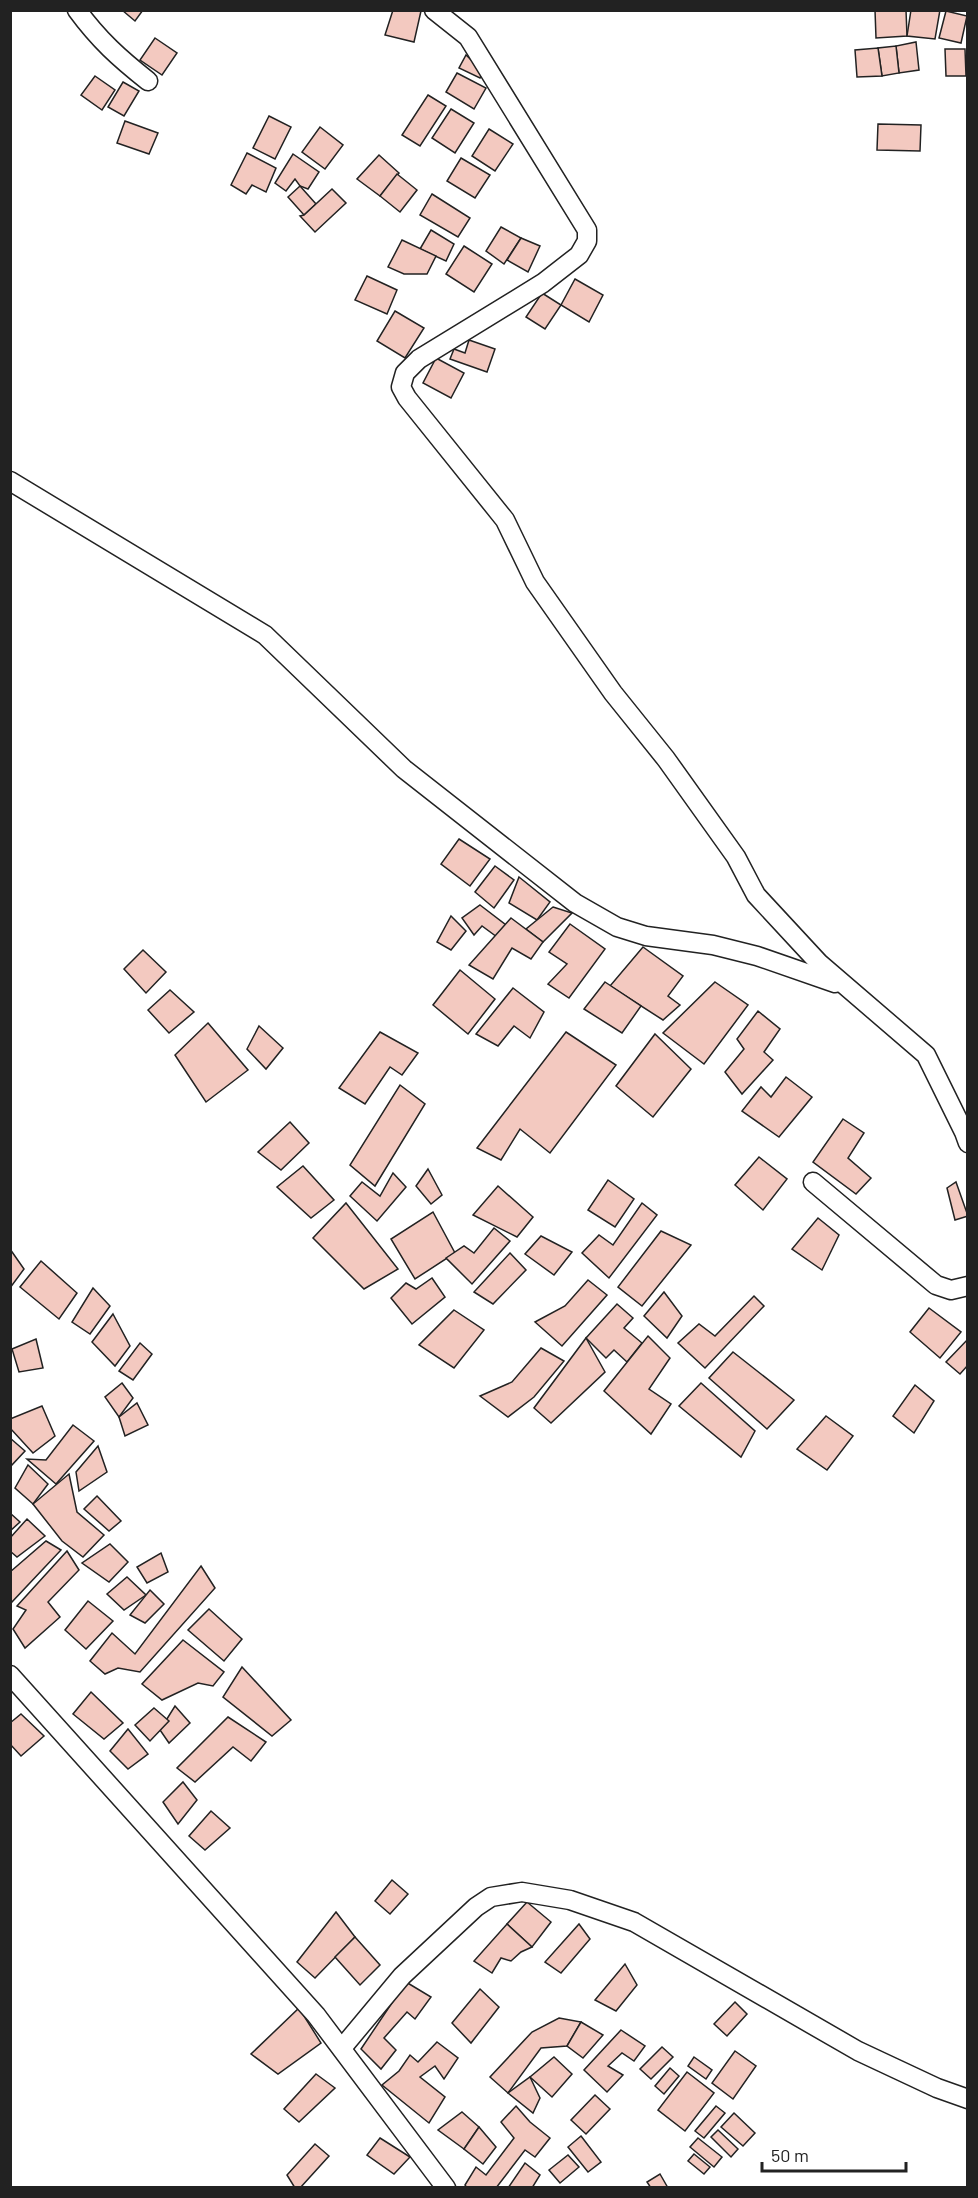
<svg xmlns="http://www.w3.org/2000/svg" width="978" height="2198" font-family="Barlow,sans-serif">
	<rect width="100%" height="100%" fill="#fff"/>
	<g fill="#f3c9c0" stroke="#222" stroke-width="1.5">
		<path d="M122 10H143L135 21Z"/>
		<path d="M393 10 421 11 414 42 385 35Z"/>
		<path d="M875 10H906L907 36 876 38Z"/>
		<path d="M911 10H940L935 39 907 36Z"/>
		<path d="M946 11 967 16 961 43 939 38Z"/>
		<path d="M155 38 177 53 162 75 140 60Z"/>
		<path d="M916 42 919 70 899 73 896 46Z"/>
		<path d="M896 46 899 73 882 76 878 48Z"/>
		<path d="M878 48 882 76 857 77 855 50Z"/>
		<path d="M945 49H965L966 76H946Z"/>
		<path d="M466 55 483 71 480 78 459 68Z"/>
		<path d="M457 73 486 88 474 109 446 92Z"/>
		<path d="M95 76 115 90 102 110 81 95Z"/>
		<path d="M123 82 139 91 124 116 108 107Z"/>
		<path d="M428 95 446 106 420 146 402 135Z"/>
		<path d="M451 109 474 123 455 153 432 138Z"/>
		<path d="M269 116 291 127 275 159 253 148Z"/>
		<path d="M125 121 158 133 149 154 117 143Z"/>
		<path d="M878 124 921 125 920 151 877 150Z"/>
		<path d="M320 127 343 145 325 169 302 152Z"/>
		<path d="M489 129 513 144 495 171 472 156Z"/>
		<path d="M247 153 276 168 266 192 252 185 246 194 231 185Z"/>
		<path d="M293 154 319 172 308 189 300 186 295 179 286 191 275 183Z"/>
		<path d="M379 155 399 173 380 196 357 179Z"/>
		<path d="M461 158 490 175 475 198 447 181Z"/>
		<path d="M397 174 417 190 400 212 380 196Z"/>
		<path d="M300 186 316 204 304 215 288 197Z"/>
		<path d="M332 189 346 203 315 232 300 216 304 215Z"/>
		<path d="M432 194 470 218 458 237 420 215Z"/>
		<path d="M501 227 521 238 504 264 486 251Z"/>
		<path d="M431 230 454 244 446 261 420 249Z"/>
		<path d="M521 238 540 246 528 272 507 260Z"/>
		<path d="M402 240 436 256 427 274H404L388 267Z"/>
		<path d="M464 246 492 264 474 292 446 274Z"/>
		<path d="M367 276 397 290 387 314 355 300Z"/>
		<path d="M575 279 603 295 589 322 561 305Z"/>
		<path d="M542 293 561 305 545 329 526 317Z"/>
		<path d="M395 311 424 328 405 358 377 341Z"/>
		<path d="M469 340 495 349 487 372 450 359 454 349 465 353Z"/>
		<path d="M436 358 464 373 451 398 423 383Z"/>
		<path d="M459 839 490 859 470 886 441 864Z"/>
		<path d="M495 866 514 880 494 908 475 892Z"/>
		<path d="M519 877 550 902 537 920 509 903Z"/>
		<path d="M480 905 506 925 497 937 482 926 474 935 462 918Z"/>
		<path d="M553 907 572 913 543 942 526 929Z"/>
		<path d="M451 916 466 931 451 950 437 942Z"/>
		<path d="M511 918 543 942 531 959 512 948 493 979 469 965Z"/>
		<path d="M570 924 605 949 569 998 548 984 567 964 549 952Z"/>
		<path d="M643 947 683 976 668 996 680 1005 663 1020 610 986Z"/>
		<path d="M143 950 166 972 146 993 124 969Z"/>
		<path d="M460 970 495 999 468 1034 433 1005Z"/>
		<path d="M605 982 641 1006 622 1033 584 1009Z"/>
		<path d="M715 982 748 1005 704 1064 663 1033Z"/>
		<path d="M513 988 544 1012 530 1038 514 1026 498 1046 476 1034Z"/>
		<path d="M170 990 194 1012 169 1033 148 1010Z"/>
		<path d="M758 1011 780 1029 764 1052 773 1060 742 1094 725 1072 744 1049 737 1039Z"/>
		<path d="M208 1023 248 1070 206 1102 175 1055Z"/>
		<path d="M259 1026 283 1048 266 1069 247 1049Z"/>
		<path d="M380 1032 418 1053 402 1075 390 1067 365 1104 339 1088Z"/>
		<path d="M566 1032 616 1065 550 1153 520 1129 501 1160 477 1148Z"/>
		<path d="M655 1034 691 1069 653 1117 616 1086Z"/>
		<path d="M786 1077 812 1097 779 1137 742 1111 761 1087 771 1097Z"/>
		<path d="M400 1085 425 1104 375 1186 350 1165Z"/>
		<path d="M843 1119 864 1133 848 1158 871 1178 856 1194 813 1162Z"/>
		<path d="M290 1122 309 1143 281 1170 258 1152Z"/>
		<path d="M759 1157 787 1179 763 1210 735 1185Z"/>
		<path d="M303 1166 334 1200 311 1218 277 1187Z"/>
		<path d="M428 1169 442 1195 431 1204 416 1186Z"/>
		<path d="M393 1173 406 1187 377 1221 350 1196 362 1182 380 1196Z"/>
		<path d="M608 1180 634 1199 615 1227 588 1210Z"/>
		<path d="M956 1182 968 1216 955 1220 947 1188Z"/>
		<path d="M498 1186 533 1217 517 1237 473 1215Z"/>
		<path d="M346 1203 398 1269 364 1289 313 1238Z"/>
		<path d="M642 1203 657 1215 609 1278 582 1253 599 1235 613 1245Z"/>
		<path d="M433 1212 455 1253 415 1279 391 1239Z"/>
		<path d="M818 1218 839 1235 822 1270 792 1249Z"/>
		<path d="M494 1228 510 1241 472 1284 446 1258 464 1246 474 1253Z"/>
		<path d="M661 1231 691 1245 642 1306 618 1287Z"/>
		<path d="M541 1236 572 1252 554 1275 525 1254Z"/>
		<path d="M10 1249 24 1269 10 1288Z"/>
		<path d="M510 1253 526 1270 493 1304 474 1292Z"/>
		<path d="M41 1261 77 1293 59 1319 20 1287Z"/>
		<path d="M432 1278 445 1297 412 1324 391 1298 406 1283 416 1289Z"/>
		<path d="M588 1280 607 1295 562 1346 535 1322 565 1306Z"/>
		<path d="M93 1288 110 1306 90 1334 72 1322Z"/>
		<path d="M664 1292 682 1316 667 1338 644 1316Z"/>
		<path d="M754 1296 764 1306 705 1368 678 1343 699 1324 715 1336Z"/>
		<path d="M617 1304 633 1318 624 1328 642 1343 627 1362 614 1350 606 1358 586 1338Z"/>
		<path d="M929 1308 961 1332 940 1358 910 1332Z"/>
		<path d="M454 1310 484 1330 454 1368 419 1345Z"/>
		<path d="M113 1314 130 1346 115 1366 92 1342Z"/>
		<path d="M648 1336 670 1358 649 1389 671 1404 651 1434 604 1391Z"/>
		<path d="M586 1338 605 1372 551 1423 534 1408Z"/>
		<path d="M36 1339 43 1368 19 1372 12 1349Z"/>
		<path d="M968 1339V1365L960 1374 946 1362Z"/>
		<path d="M140 1343 152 1354 133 1380 119 1371Z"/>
		<path d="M541 1348 564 1361 534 1397 508 1417 480 1396 512 1382Z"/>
		<path d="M733 1352 794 1400 767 1429 709 1378Z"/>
		<path d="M122 1383 133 1398 119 1417 105 1397Z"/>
		<path d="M701 1383 755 1431 741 1457 679 1406Z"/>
		<path d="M915 1385 934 1401 914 1433 893 1416Z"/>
		<path d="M137 1403 148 1425 125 1436 119 1417Z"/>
		<path d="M42 1406 55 1436 33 1453 10 1428V1419Z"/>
		<path d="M826 1416 853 1436 827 1470 797 1449Z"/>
		<path d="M73 1425 94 1441 56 1484 27 1459 46 1460Z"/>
		<path d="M10 1438 25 1451 10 1467Z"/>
		<path d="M98 1446 107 1472 79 1491 76 1472Z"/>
		<path d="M28 1465 48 1484 33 1504 15 1488Z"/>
		<path d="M69 1474 77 1512 104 1535 83 1557 62 1541 33 1504Z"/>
		<path d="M97 1496 121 1521 109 1531 84 1509Z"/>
		<path d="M10 1513 20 1522 10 1531Z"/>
		<path d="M27 1519 45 1536 17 1557 10 1551V1538Z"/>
		<path d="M46 1541 61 1550 10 1604V1572Z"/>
		<path d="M110 1544 128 1562 109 1582 82 1563Z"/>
		<path d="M67 1551 79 1570 48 1602 60 1617 25 1648 13 1629 26 1610 17 1606Z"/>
		<path d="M161 1553 168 1572 147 1583 137 1567Z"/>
		<path d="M201 1566 215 1588 140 1672 118 1668 105 1674 90 1661 112 1633 135 1654Z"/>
		<path d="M127 1577 146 1595 124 1610 107 1594Z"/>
		<path d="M150 1590 164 1604 145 1623 130 1615Z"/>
		<path d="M88 1601 113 1621 86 1649 65 1630Z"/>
		<path d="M209 1609 242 1639 224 1661 188 1630Z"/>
		<path d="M183 1640 224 1672 213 1686 198 1683 162 1700 142 1684Z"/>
		<path d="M242 1667 291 1720 272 1736 223 1697Z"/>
		<path d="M91 1692 123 1723 104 1739 73 1714Z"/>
		<path d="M175 1706 190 1723 169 1743 160 1730Z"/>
		<path d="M154 1708 169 1721 150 1741 135 1725Z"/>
		<path d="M21 1714 44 1736 21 1756 10 1744V1723Z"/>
		<path d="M228 1717 266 1742 251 1761 233 1747 195 1782 177 1768Z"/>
		<path d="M128 1729 148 1754 128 1769 110 1751Z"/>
		<path d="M183 1782 197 1800 178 1824 163 1802Z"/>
		<path d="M211 1811 230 1828 205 1850 189 1836Z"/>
		<path d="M392 1880 408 1894 390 1914 375 1901Z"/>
		<path d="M527 1902 551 1922 532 1947 507 1924Z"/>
		<path d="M336 1912 355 1937 315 1978 297 1962Z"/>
		<path d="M507 1924 532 1947 521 1952 511 1961 501 1958 492 1973 474 1961Z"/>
		<path d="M579 1924 590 1939 561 1973 545 1962Z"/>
		<path d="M355 1937 380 1965 360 1985 335 1957Z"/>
		<path d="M625 1964 637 1985 616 2011 595 2000Z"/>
		<path d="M406 1982 431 1997 415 2019 407 2012 384 2038 396 2050 381 2069 361 2049Z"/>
		<path d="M480 1989 499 2007 471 2043 452 2023Z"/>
		<path d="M735 2002 747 2014 727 2036 714 2024Z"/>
		<path d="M299 2008 321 2043 278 2074 251 2054Z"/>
		<path d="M559 2018 581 2022 567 2046 541 2048 508 2093 490 2077 532 2032Z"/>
		<path d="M581 2022 603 2035 583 2058 567 2046Z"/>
		<path d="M621 2030 645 2046 634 2061 622 2053 608 2066 623 2075 607 2092 584 2070Z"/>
		<path d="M437 2042 458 2058 444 2079 435 2066 420 2077 445 2097 429 2123 382 2085 399 2071 410 2055 418 2062Z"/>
		<path d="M662 2047 673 2057 651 2079 640 2069Z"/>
		<path d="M735 2051 756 2066 733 2099 712 2083Z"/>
		<path d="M554 2057 572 2074 552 2097 530 2077Z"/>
		<path d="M694 2057 712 2070 706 2079 688 2066Z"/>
		<path d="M670 2068 679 2076 664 2094 655 2086Z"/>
		<path d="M687 2072 714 2093 685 2131 658 2110Z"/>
		<path d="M316 2074 335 2088 299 2122 284 2109Z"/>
		<path d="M530 2077 540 2098 533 2113 508 2093Z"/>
		<path d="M595 2095 610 2109 586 2134 571 2120Z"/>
		<path d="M516 2106 530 2122 550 2138 535 2157 525 2150 496 2188H467L465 2185 476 2167 486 2175 514 2138 501 2122Z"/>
		<path d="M716 2106 725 2113 704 2138 695 2131Z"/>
		<path d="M462 2112 479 2127 464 2149 438 2130Z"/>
		<path d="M734 2113 755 2133 743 2146 721 2127Z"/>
		<path d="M479 2127 496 2147 483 2164 464 2149Z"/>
		<path d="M718 2130 738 2149 731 2157 711 2137Z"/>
		<path d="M581 2136 601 2162 588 2172 568 2147Z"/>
		<path d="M380 2138 410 2157 394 2174 367 2155Z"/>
		<path d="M698 2138 722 2157 714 2167 690 2147Z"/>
		<path d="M315 2144 329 2156 300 2188H295L287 2175Z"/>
		<path d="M694 2154 710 2167 704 2174 688 2161Z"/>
		<path d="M568 2155 579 2167 560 2183 549 2170Z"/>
		<path d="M525 2163 540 2175 532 2188H508Z"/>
		<path d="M660 2174 668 2188H651L647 2182Z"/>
	</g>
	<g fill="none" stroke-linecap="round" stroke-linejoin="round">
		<g stroke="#222" stroke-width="21">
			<g id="minor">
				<path d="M77 10C99 40 119 58 148 81"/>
				<path d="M434 10 468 37 587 230V241L579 255 543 283 419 359 405 373 401 387 407 398 505 520 535 582 613 693 666 759 736 857 756 895 819 963 926 1055 964 1132 968 1143"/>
				<path d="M10 481 265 635 404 769 575 903 617 927 646 936 713 945 757 956 835 983"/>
				<path d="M813 1182 936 1285 951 1290 968 1286"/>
				<path d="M10 1675 316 2015 446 2188"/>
				<path d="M342 2048 402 1976 476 1907 491 1897 522 1892 570 1900 634 1922 858 2051 937 2088 968 2099"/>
			</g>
		</g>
		<use href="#minor" stroke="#fff" stroke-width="18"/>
	</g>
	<rect width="978" height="2198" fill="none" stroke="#222222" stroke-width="24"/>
	<path d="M762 2162v9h144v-9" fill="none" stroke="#222222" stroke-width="3"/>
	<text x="771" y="2162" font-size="18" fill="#222222" stroke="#ffffff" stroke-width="4.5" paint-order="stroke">50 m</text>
</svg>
